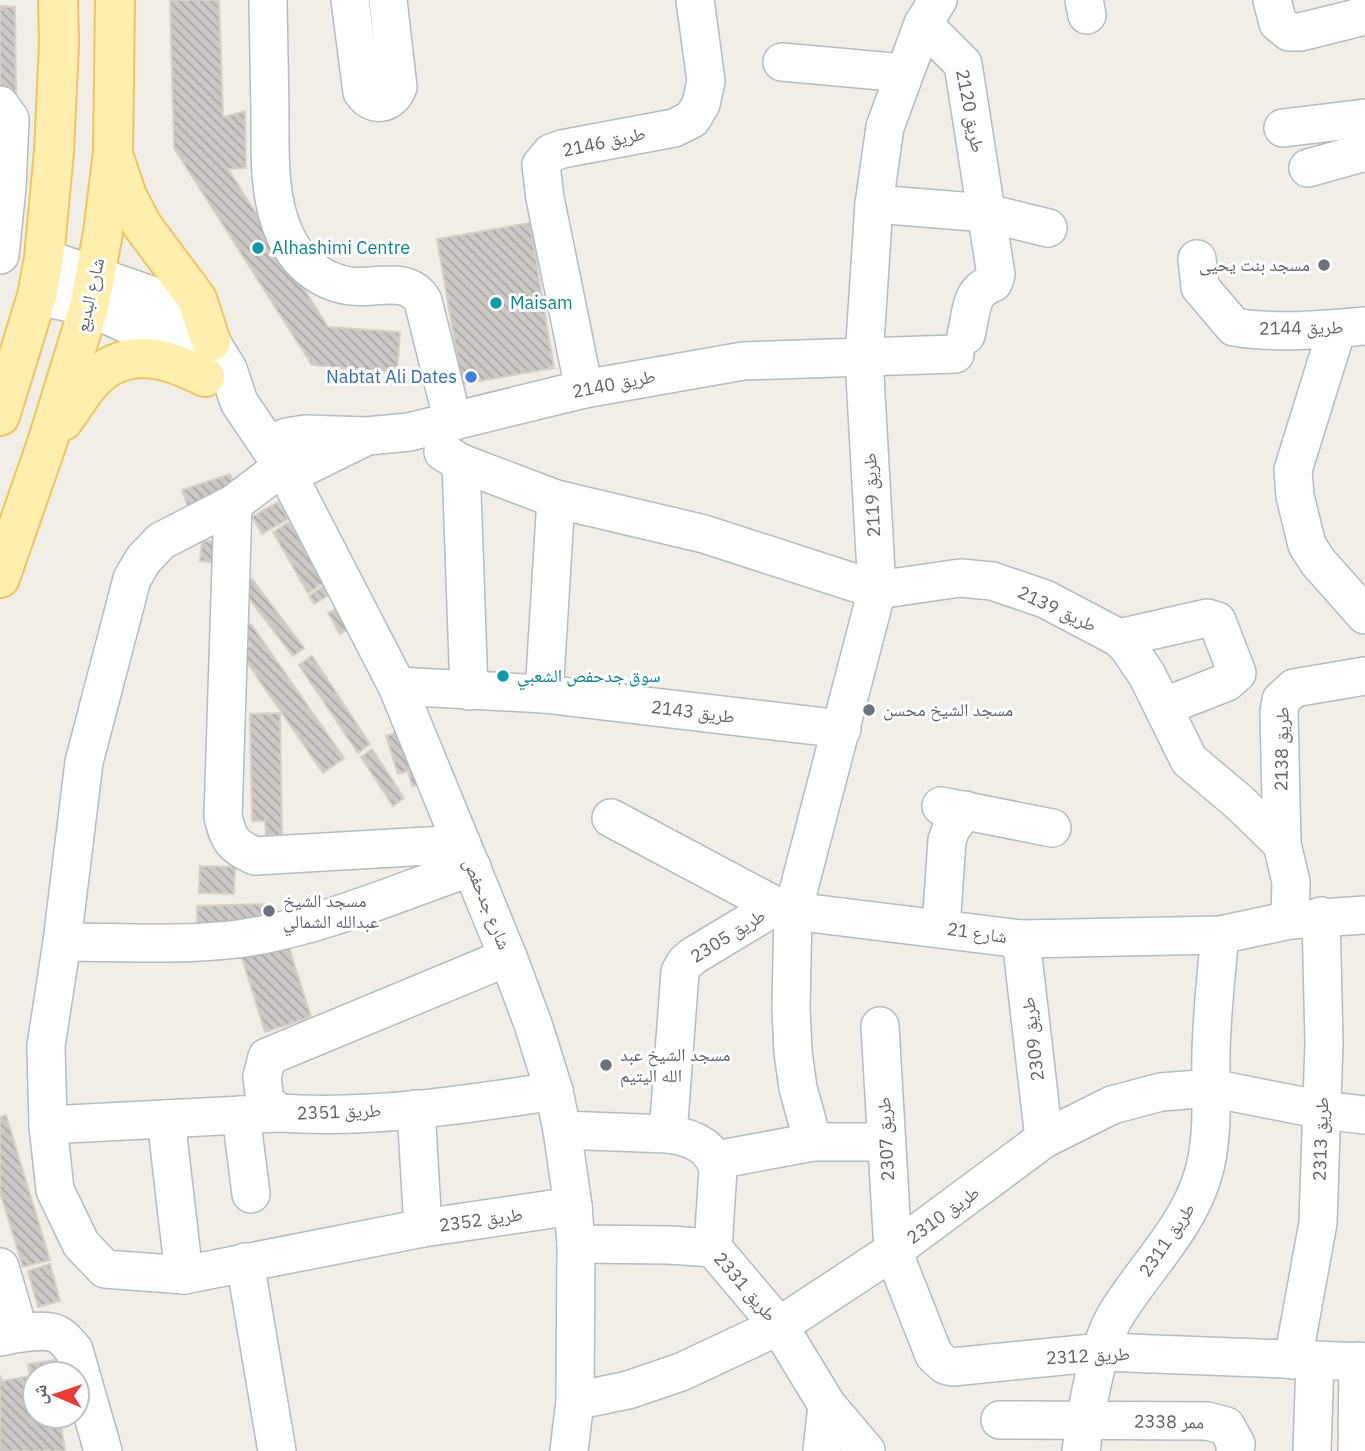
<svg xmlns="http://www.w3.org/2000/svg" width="1365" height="1451" font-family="'IBM Plex Sans','Noto Naskh Arabic',sans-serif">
	<defs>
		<pattern id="building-back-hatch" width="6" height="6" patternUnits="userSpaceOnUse" patternTransform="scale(1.75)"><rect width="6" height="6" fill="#ccc9c5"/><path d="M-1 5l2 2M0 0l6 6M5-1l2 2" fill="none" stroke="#a9a7a4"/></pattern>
	</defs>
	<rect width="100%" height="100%" fill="#f1eee7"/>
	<g fill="url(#building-back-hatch)" stroke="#d6d0c6" stroke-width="2">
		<path d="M170 0H219L223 117 245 111 246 168 228 169 328 327 400 332 397 373 312 365 174 148Z"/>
		<path d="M0 6 15 7 16 97 0 96Z"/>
		<path d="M530 223 554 368 462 384 437 239Z"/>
		<path d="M230 474 238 497 190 513 182 490Z"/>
		<path d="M278 502 288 519 262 534 252 517Z"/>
		<path d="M289 522 325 582 308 593 273 532Z"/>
		<path d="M202 541 218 542 217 563 200 561Z"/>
		<path d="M252 579 304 648 293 656 241 588Z"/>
		<path d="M324 586 329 595 314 604 309 596Z"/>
		<path d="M341 606 353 626 340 634 328 613Z"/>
		<path d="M251 624 344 758 323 773 240 652 251 645 240 631Z"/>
		<path d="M312 656 370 744 358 753 299 665Z"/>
		<path d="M280 713 282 835H266L265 821H252L250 714Z"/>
		<path d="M410 728 427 782 412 786 408 771 398 774 386 736Z"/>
		<path d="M372 749 404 798 393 806 361 757Z"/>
		<path d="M200 866 235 867 234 894 199 893Z"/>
		<path d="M269 904 270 923 197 925V906Z"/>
		<path d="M286 938 311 1017 265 1032 240 952Z"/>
		<path d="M6 1115 50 1260 23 1267 0 1192V1117Z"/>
		<path d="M50 1264 60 1301 38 1307 28 1271Z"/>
		<path d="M63 1359 65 1374H35V1416H77L79 1422 61 1425 65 1451H0V1375L2 1381 30 1376 28 1364Z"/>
	</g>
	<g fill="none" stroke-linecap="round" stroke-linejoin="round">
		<g stroke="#b8babe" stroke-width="40">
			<g id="minor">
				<path d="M268 0C269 38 269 75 270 113 270 153 268 198 285 235 297 262 321 282 350 286 375 290 407 274 423 301L453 422"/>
				<path d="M350 0 362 92C373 108 391 105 398 87L388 0"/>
				<path d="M1084 0 1087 15"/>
				<path d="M1272 0 1278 23 1289 32H1300L1365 16"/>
				<path d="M923 24 963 64 996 275 993 283C969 291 972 312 966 335"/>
				<path d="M782 62 904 73"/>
				<path d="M0 105 10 119 7 187 0 255"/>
				<path d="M1283 128 1365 118"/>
				<path d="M1308 168 1365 152"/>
				<path d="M874 204 987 213 1048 228"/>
				<path d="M44 258 148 294 189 319 211 342 228 369 239 402 288 475 397 686 508 957 533 1024 554 1091 562 1130 573 1206 576 1244 575 1401 569 1451"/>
				<path d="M1197 259 1200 287 1234 327C1276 334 1322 330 1365 326"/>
				<path d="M37 296 89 307 133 327 164 342 201 373"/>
				<path d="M1337 329 1293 470 1295 496 1307 545 1318 562 1365 615"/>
				<path d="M584 389 545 198 541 165 551 153 562 149 674 128 692 119 701 104 706 81 695 0"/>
				<path d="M268 444 287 437 305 434 367 436 409 432 584 389 743 361 955 354"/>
				<path d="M443 452 461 463 469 691"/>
				<path d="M461 463 556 499 704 534 877 590 960 578 992 581 1045 599 1119 638 1128 647 1147 675 1189 760 1240 803 1282 844 1291 882 1290 920"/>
				<path d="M282 467 233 504 161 541 143 560 132 579 84 762 62 942 46 1046 48 1125 55 1190 81 1244 105 1269 184 1275 423 1228 573 1206"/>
				<path d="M288 475 365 437"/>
				<path d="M233 504 223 817C229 840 232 846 255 856L462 844"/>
				<path d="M1119 638 1207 618 1217 621 1237 673 1227 682 1163 707"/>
				<path d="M397 686 544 694 842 729"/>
				<path d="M544 694 556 499"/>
				<path d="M941 806 1052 828"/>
				<path d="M611 818 776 906 793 911 1021 939 1220 935 1290 920 1365 915"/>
				<path d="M1282 844 1279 712 1281 700 1294 688 1365 676"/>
				<path d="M941 928 947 840 951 829 965 810"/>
				<path d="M1021 939 1044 1139"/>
				<path d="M62 942C120 942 180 946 238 939 318 928 396 893 472 867"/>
				<path d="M508 957 267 1057 262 1077 265 1101 279 1113C371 1119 464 1105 554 1091"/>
				<path d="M880 1026 893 1251 934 1355 945 1365 952 1367 1102 1352 1365 1362"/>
				<path d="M416 1109 423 1228"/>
				<path d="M241 1115 251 1194"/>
				<path d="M166 1119 184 1275"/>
				<path d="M48 1125 279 1113"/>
				<path d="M562 1130 668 1134C690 1137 712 1145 718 1169L713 1248"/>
				<path d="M668 1134 680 972 685 963 693 956 776 906"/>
				<path d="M813 1142 798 1088 793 1052 791 1008 793 911 877 590 864 358 874 204 885 127 923 24 938 0"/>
				<path d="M716 1160 813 1142H885"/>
				<path d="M576 1244 669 1245 713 1248 779 1326 827 1405 866 1451"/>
				<path d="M245 1262 277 1451"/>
				<path d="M0 1267 19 1332"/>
				<path d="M0 1337C13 1334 45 1328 57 1334 64 1337 69 1345 74 1350L103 1451"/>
				<path d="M1293 1360 1318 1223 1324 1042 1321 916"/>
				<path d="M575 1401 628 1390 681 1372 779 1326 893 1251 1044 1139 1112 1105 1161 1092 1211 1088 1322 1110 1365 1115"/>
				<path d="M1000 1420 1207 1421 1226 1426 1236 1444 1235 1451"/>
				<path d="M822 1451 827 1405"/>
				<path d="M1081 1451C1086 1413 1097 1345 1117 1313 1145 1268 1186 1229 1202 1178 1215 1138 1210 1094 1211 1052 1212 1013 1216 974 1220 935"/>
				<path d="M1312 1451 1315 1360"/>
				<path d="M1357 1451 1358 1361"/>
			</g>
		</g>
		<g stroke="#f2c45f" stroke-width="42">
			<g id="major">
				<path d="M115 160 127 196 142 225 197 299 211 342"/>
				<path d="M0 416 37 296 44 258 54 151 59 44 58 0"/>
				<path d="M63 421C74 406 85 386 99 374 133 346 171 360 205 377"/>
				<path d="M0 578 47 443 89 307 103 233 113 152 115 0"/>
			</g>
		</g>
		<use href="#minor" stroke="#fff" stroke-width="37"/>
		<use href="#major" stroke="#ffefae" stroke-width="38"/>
	</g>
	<g fill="#0f9aa8" stroke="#fff" stroke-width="2.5">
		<circle cx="258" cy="248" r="7"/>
		<circle cx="496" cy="303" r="7"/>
		<circle cx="503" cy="676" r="7"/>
	</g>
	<g fill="#6b7280" stroke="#fff" stroke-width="2.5">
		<circle cx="1324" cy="265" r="7"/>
		<circle cx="869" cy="710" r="7"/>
		<circle cx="269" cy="911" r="7"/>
		<circle cx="606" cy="1065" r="7"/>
	</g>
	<circle fill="#3f7fe0" stroke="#fff" stroke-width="2.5" cx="471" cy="377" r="7"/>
	<g text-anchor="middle" stroke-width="6" stroke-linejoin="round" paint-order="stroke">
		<g font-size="18" fill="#5f6368" stroke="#fff">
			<text transform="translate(970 111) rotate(79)" y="6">طريق 2120</text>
			<text transform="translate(604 142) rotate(-12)" y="6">طريق 2146</text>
			<text transform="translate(90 295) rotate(-77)" y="6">شارع البديع</text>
			<text transform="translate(1301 328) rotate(-1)" y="6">طريق 2144</text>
			<text transform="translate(614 384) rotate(-11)" y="6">طريق 2140</text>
			<text transform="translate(872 495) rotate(-93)" y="6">طريق 2119</text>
			<text transform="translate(1057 609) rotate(25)" y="6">طريق 2139</text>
			<text transform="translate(693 712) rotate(7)" y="6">طريق 2143</text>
			<text transform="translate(1282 749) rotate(-89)" y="6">طريق 2138</text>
			<text transform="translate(487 904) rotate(68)" y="6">شارع جدحفص</text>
			<text transform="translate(977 933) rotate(8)" y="6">شارع 21</text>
			<text transform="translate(728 936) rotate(-32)" y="6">طريق 2305</text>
			<text transform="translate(1033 1039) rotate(-97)" y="6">طريق 2309</text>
			<text transform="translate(339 1112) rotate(-2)" y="6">طريق 2351</text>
			<text transform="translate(886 1139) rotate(-93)" y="6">طريق 2307</text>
			<text transform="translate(1321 1139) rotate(-88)" y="6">طريق 2313</text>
			<text transform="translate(943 1215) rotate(-36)" y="6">طريق 2310</text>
			<text transform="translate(481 1220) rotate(-8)" y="6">طريق 2352</text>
			<text transform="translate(1167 1240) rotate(-56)" y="6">طريق 2311</text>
			<text transform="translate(745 1287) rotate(49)" y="6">طريق 2331</text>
			<text transform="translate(1088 1356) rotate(-3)" y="6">طريق 2312</text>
			<text transform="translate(1169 1422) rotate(1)" y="6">ممر 2338</text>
		</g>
		<g font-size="18" fill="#0d838f" stroke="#fff" text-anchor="start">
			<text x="272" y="254">Alhashimi Centre</text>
			<text x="510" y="309">Maisam</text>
			<text x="517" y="682">سوق جدحفص الشعبي</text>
		</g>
		<g font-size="18" fill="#5b616d" stroke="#fff" text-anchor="start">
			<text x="1310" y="271" text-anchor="end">مسجد بنت يحيى</text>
			<text x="883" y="716">مسجد الشيخ محسن</text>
			<text x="283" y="907">مسجد الشيخ<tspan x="283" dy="21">عبدالله الشمالي</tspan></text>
			<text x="620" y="1061">مسجد الشيخ عبد<tspan x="620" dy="21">الله اليتيم</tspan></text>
		</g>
		<g font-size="18" fill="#366cbe" stroke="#fff" text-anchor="end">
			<text x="457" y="383">Nabtat Ali Dates</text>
		</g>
	</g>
	<g transform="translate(56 1395) rotate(272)"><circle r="33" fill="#ffffff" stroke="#bfc1c3" stroke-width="2"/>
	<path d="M0-5L12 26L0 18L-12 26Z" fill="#ea3c34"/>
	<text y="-10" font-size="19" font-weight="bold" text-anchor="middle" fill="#5f6368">ش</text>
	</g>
</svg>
